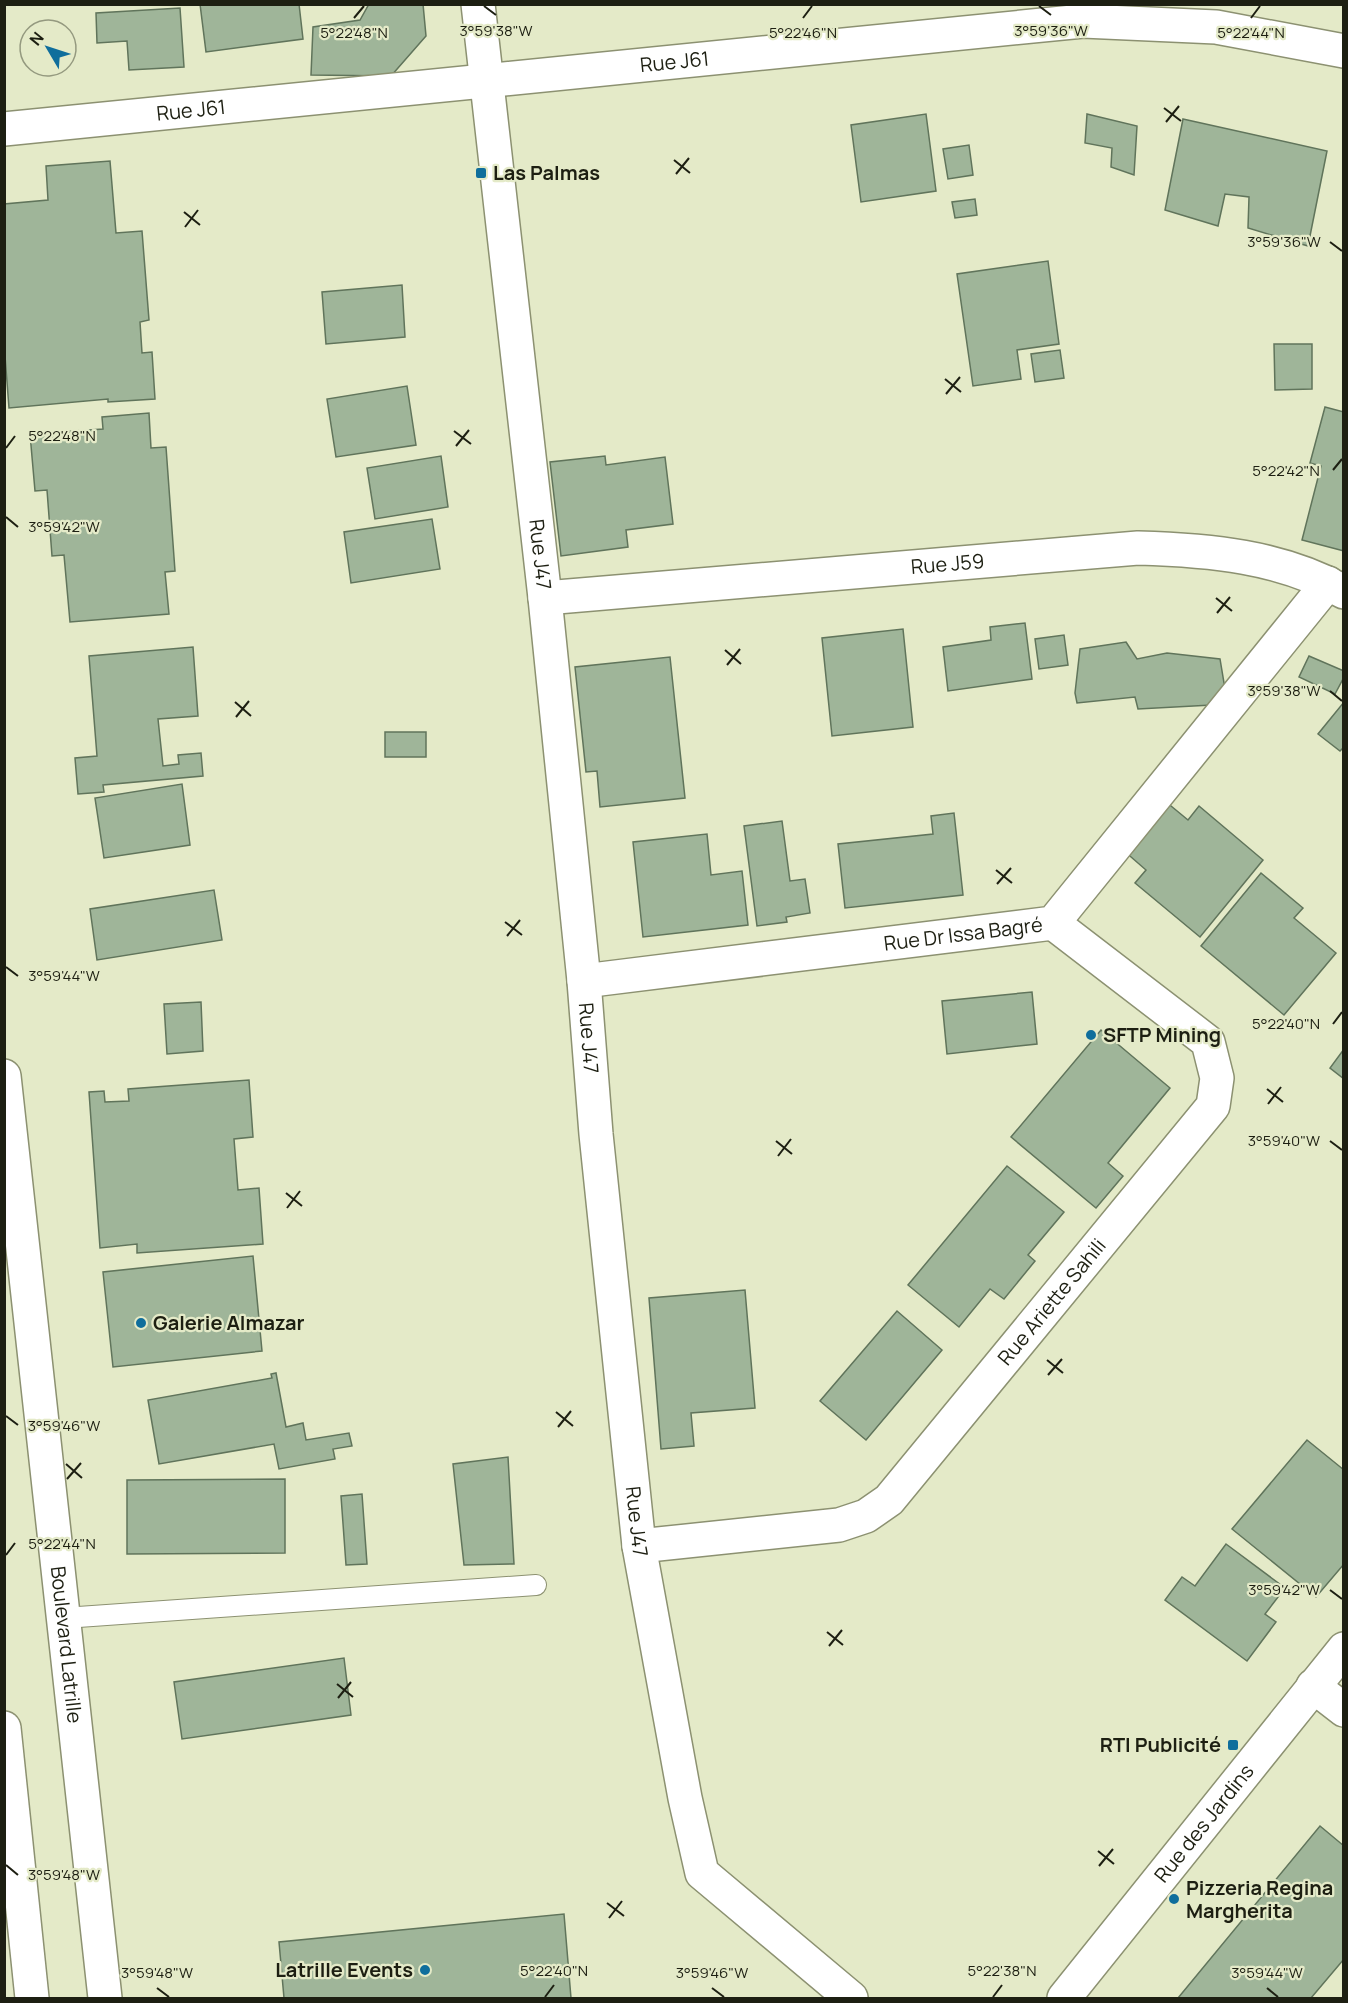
<svg xmlns="http://www.w3.org/2000/svg" width="1348" height="2003" font-family="Manrope,sans-serif">
	<rect width="100%" height="100%" fill="#e4eac8"/>
	<g fill="#9fb599" stroke="#60745b" stroke-width="1.5">
		<path d="M200 4H299L303 39 206 52Z"/>
		<path d="M369 4H423L426 36 391 76 311 75 313 27 360 20Z"/>
		<path d="M180 8 184 67 129 70 127 41 97 43 96 13Z"/>
		<path d="M926 114 936 191 861 202 851 125Z"/>
		<path d="M1087 114 1137 126 1134 175 1111 167 1112 148 1085 143Z"/>
		<path d="M1183 119 1327 151 1308 246 1248 228 1249 197 1225 194 1218 226 1165 210Z"/>
		<path d="M969 145 973 175 948 179 943 149Z"/>
		<path d="M110 161 116 233 142 231 149 320 140 322 142 353 152 352 155 399 108 402V399L9 408 4 343V204L48 200 46 166Z"/>
		<path d="M975 199 977 215 955 218 952 202Z"/>
		<path d="M1048 261 1059 344 1017 350 1021 379 973 386 957 274Z"/>
		<path d="M402 285 405 337 326 344 322 292Z"/>
		<path d="M1274 344H1312V389L1275 390Z"/>
		<path d="M1060 350 1064 378 1035 382 1031 354Z"/>
		<path d="M407 386 416 445 336 457 327 399Z"/>
		<path d="M1325 407 1344 412V551L1302 540 1321 466 1310 463Z"/>
		<path d="M149 413 151 448 166 447 175 571 165 572 169 614 70 622 64 555 52 556 47 490 35 491 30 434 103 429 102 417Z"/>
		<path d="M441 456 448 507 375 519 367 468Z"/>
		<path d="M605 456 606 465 665 457 673 524 626 530 628 547 561 556 550 462Z"/>
		<path d="M432 519 440 569 351 583 344 532Z"/>
		<path d="M1025 623 1032 679 948 691 943 647 991 640 990 627Z"/>
		<path d="M903 629 913 727 832 736 822 638Z"/>
		<path d="M1064 635 1068 665 1039 669 1035 639Z"/>
		<path d="M1126 642 1137 659 1167 653 1220 659 1226 695 1212 705 1138 709 1135 697 1077 703 1075 693 1080 649Z"/>
		<path d="M193 647 198 716 158 719 163 766 179 764 178 755 201 753 203 776 103 785 104 792 78 794 75 758 97 756 89 656Z"/>
		<path d="M1309 656 1344 671V677L1335 694 1299 677Z"/>
		<path d="M670 657 685 798 600 807 597 771 586 772 575 667Z"/>
		<path d="M1344 702V747L1340 751 1318 734Z"/>
		<rect x="385" y="732" width="41" height="25"/>
		<path d="M182 784 190 845 104 858 95 798Z"/>
		<path d="M1165 801 1188 820 1199 806 1263 860 1200 937 1135 883 1146 870 1123 850Z"/>
		<path d="M954 813 963 895 845 908 838 844 933 834 931 816Z"/>
		<path d="M782 821 790 881 805 879 810 913 786 917 787 922 757 926 744 826Z"/>
		<path d="M707 834 711 875 742 871 748 925 643 937 633 842Z"/>
		<path d="M1261 873 1303 908 1294 918 1336 953 1284 1015 1201 946Z"/>
		<path d="M214 890 222 940 97 960 90 909Z"/>
		<path d="M1032 992 1037 1044 947 1054 942 1001Z"/>
		<path d="M201 1002 203 1051 167 1054 164 1004Z"/>
		<path d="M1101 1030 1170 1088 1108 1163 1123 1176 1096 1208 1011 1137Z"/>
		<path d="M1344 1049V1079L1330 1068Z"/>
		<path d="M249 1080 253 1137 234 1139 238 1190 259 1188 263 1244 137 1253V1244L100 1248 89 1092 104 1091 105 1102 129 1101 128 1089Z"/>
		<path d="M1007 1166 1064 1212 1028 1255 1035 1261 1004 1299 990 1289 959 1327 908 1285Z"/>
		<path d="M253 1256 262 1351 113 1367 103 1272Z"/>
		<path d="M745 1290 755 1408 691 1413 694 1446 661 1449 649 1298Z"/>
		<path d="M897 1311 942 1350 866 1440 820 1401Z"/>
		<path d="M276 1373 286 1427 303 1423 306 1440 349 1433 352 1446 333 1449 335 1459 279 1469 274 1444 159 1464 148 1400 272 1378 271 1374Z"/>
		<path d="M1307 1440 1344 1470V1564L1316 1597 1232 1529Z"/>
		<path d="M508 1457 514 1564 464 1565 453 1464Z"/>
		<path d="M285 1479V1553L127 1554V1480Z"/>
		<path d="M362 1494 367 1564 346 1565 341 1496Z"/>
		<path d="M1226 1544 1285 1588 1265 1614 1276 1622 1247 1661 1165 1600 1182 1577 1195 1586Z"/>
		<path d="M344 1658 351 1715 182 1739 174 1682Z"/>
		<path d="M1320 1826 1344 1846V1959L1311 1998H1178Z"/>
		<path d="M564 1914 571 1998H284L279 1942Z"/>
	</g>
	<g fill="none" stroke-linecap="round" stroke-linejoin="round">
		<g stroke="#8c9171" stroke-width="22">
			<path id="service" d="M64 1618 536 1585"/>
		</g>
		<g stroke="#8c9171" stroke-width="36">
			<g id="minor">
				<path id="s1" d="M478 4 545 598 584 981 596 1134 639 1546 685 1798 702 1873 851 1998"/>
				<path id="s2" d="M4 129 1083 21 1216 27 1344 51"/>
				<path id="s3" d="M545 598 1138 548C1208 550 1281 556 1344 592"/>
				<path id="s4" d="M584 981 1053 923 1328 583"/>
				<path id="s5" d="M639 1546 839 1525 866 1516 889 1500 1213 1106 1217 1078 1208 1042 1053 923"/>
				<path d="M1313 1686 1344 1710"/>
			</g>
		</g>
		<g stroke="#8c9171" stroke-width="36">
			<g id="secondary">
				<path id="s6" d="M4 1076 105 1998"/>
				<path d="M4 1728 32 1998"/>
				<path id="s7" d="M1064 1998 1344 1649"/>
			</g>
		</g>
		<use href="#service" stroke="#fff" stroke-width="20"/>
		<use href="#minor" stroke="#fff" stroke-width="33"/>
		<use href="#secondary" stroke="#fff" stroke-width="33"/>
	</g>
	<path fill="none" stroke="#1d1f12" stroke-width="2" d="M484 6 496 15M1039 6 1051 15M354 18 364 6M803 18 812 6M1251 18 1260 6M1164 108 1181 121M1166 122 1179 106M674 160 690 173M676 174 689 158M184 212 200 225M185 227 198 210M1330 242 1342 251M945 379 961 392M946 394 960 377M454 431 471 444M456 446 469 430M6 448 15 436M1333 470 1342 459M6 517 18 527M1216 598 1232 611M1217 613 1230 597M725 650 741 664M727 665 740 649M1330 691 1342 701M235 702 251 716M236 717 249 701M996 870 1012 883M997 884 1011 868M505 922 522 935M507 936 520 920M6 967 18 976M1333 1024 1342 1012M1267 1089 1283 1102M1268 1104 1281 1087M776 1141 792 1154M1330 1141 1342 1150M778 1156 791 1139M286 1193 302 1206M287 1208 300 1191M1047 1360 1063 1373M1048 1375 1062 1359M556 1412 573 1426M6 1416 18 1425M558 1427 571 1411M66 1464 82 1478M67 1479 81 1463M6 1555 15 1543M1330 1590 1342 1599M827 1632 843 1645M829 1646 842 1630M337 1684 353 1697M338 1698 351 1682M1098 1851 1114 1864M6 1865 18 1875M1099 1866 1113 1849M607 1903 624 1916M609 1918 622 1901M157 1988 169 1997M712 1988 724 1997M1267 1988 1278 1997M545 1997 554 1985M993 1997 1002 1985"/>
	<g fill="#0f6e9c" stroke="#e4eac8" stroke-width="2">
		<rect x="475" y="167" width="12" height="12" rx="3"/>
		<circle cx="1091" cy="1035" r="6"/>
		<circle cx="141" cy="1323" r="6"/>
		<rect x="1227" y="1739" width="12" height="12" rx="3"/>
		<circle cx="1174" cy="1899" r="6"/>
		<circle cx="425" cy="1970" r="6"/>
	</g>
	<g text-anchor="middle" stroke-width="4.5" stroke-linejoin="round" paint-order="stroke">
		<g font-size="20" fill="#1d1f12" stroke="#e4eac8">
			<text dy="7" stroke="none"><textPath href="#s2" startOffset="674">Rue J61</textPath></text>
			<text dy="7" stroke="none"><textPath href="#s2" startOffset="188">Rue J61</textPath></text>
			<text dy="7" stroke="none"><textPath href="#s1" startOffset="554">Rue J47</textPath></text>
			<text dy="7" stroke="none"><textPath href="#s3" startOffset="404">Rue J59</textPath></text>
			<text dy="7" stroke="none"><textPath href="#s4" startOffset="382">Rue Dr Issa Bagré</textPath></text>
			<text dy="7" stroke="none"><textPath href="#s1" startOffset="1040">Rue J47</textPath></text>
			<text dy="7" stroke="none"><textPath href="#s5" startOffset="514">Rue Ariette Sahili</textPath></text>
			<text dy="7" stroke="none"><textPath href="#s1" startOffset="1526">Rue J47</textPath></text>
			<text dy="7" stroke="none"><textPath href="#s6" startOffset="572">Boulevard Latrille</textPath></text>
			<text dy="7" stroke="none"><textPath href="#s7" startOffset="224">Rue des Jardins</textPath></text>
		</g>
		<g font-size="20" font-weight="bold" fill="#1d1f12" stroke="#e4eac8" text-anchor="start">
			<text x="493" y="180">Las Palmas</text>
			<text x="1103" y="1042">SFTP Mining</text>
			<text x="153" y="1330">Galerie Almazar</text>
			<text x="1221" y="1752" text-anchor="end">RTI Publicité</text>
			<text x="1186" y="1895">Pizzeria Regina<tspan x="1186" dy="23">Margherita</tspan></text>
			<text x="413" y="1977" text-anchor="end">Latrille Events</text>
		</g>
	</g>
	<g font-size="15" text-anchor="middle" fill="#1d1f12" stroke="#e4eac8" stroke-width="4.5" stroke-linejoin="round" paint-order="stroke">
		<text x="496" y="36">3°59'38"W</text>
		<text x="1051" y="36">3°59'36"W</text>
		<text x="354" y="38">5°22'48"N</text>
		<text x="803" y="38">5°22'46"N</text>
		<text x="1251" y="38">5°22'44"N</text>
		<text x="1284" y="247">3°59'36"W</text>
		<text x="62" y="441">5°22'48"N</text>
		<text x="1286" y="476">5°22'42"N</text>
		<text x="64" y="532">3°59'42"W</text>
		<text x="1284" y="696">3°59'38"W</text>
		<text x="64" y="981">3°59'44"W</text>
		<text x="1286" y="1029">5°22'40"N</text>
		<text x="1284" y="1146">3°59'40"W</text>
		<text x="64" y="1431">3°59'46"W</text>
		<text x="62" y="1549">5°22'44"N</text>
		<text x="1284" y="1595">3°59'42"W</text>
		<text x="64" y="1880">3°59'48"W</text>
		<text x="554" y="1976">5°22'40"N</text>
		<text x="1002" y="1976">5°22'38"N</text>
		<text x="157" y="1978">3°59'48"W</text>
		<text x="712" y="1978">3°59'46"W</text>
		<text x="1267" y="1978">3°59'44"W</text>
	</g>
	<rect width="1348" height="2003" fill="none" stroke="#1d1f12" stroke-width="12"/>
	<g transform="translate(48 48) rotate(309)"><circle r="28" fill="#e4eac8" stroke="#94997f" stroke-width="1.5"/>
	<path d="M0-4.5L10 22L0 15L-10 22Z" fill="#0f6e9c"/>
	<text y="-9" font-size="16" font-weight="bold" text-anchor="middle" fill="#1d1f12">N</text>
	</g>
</svg>
